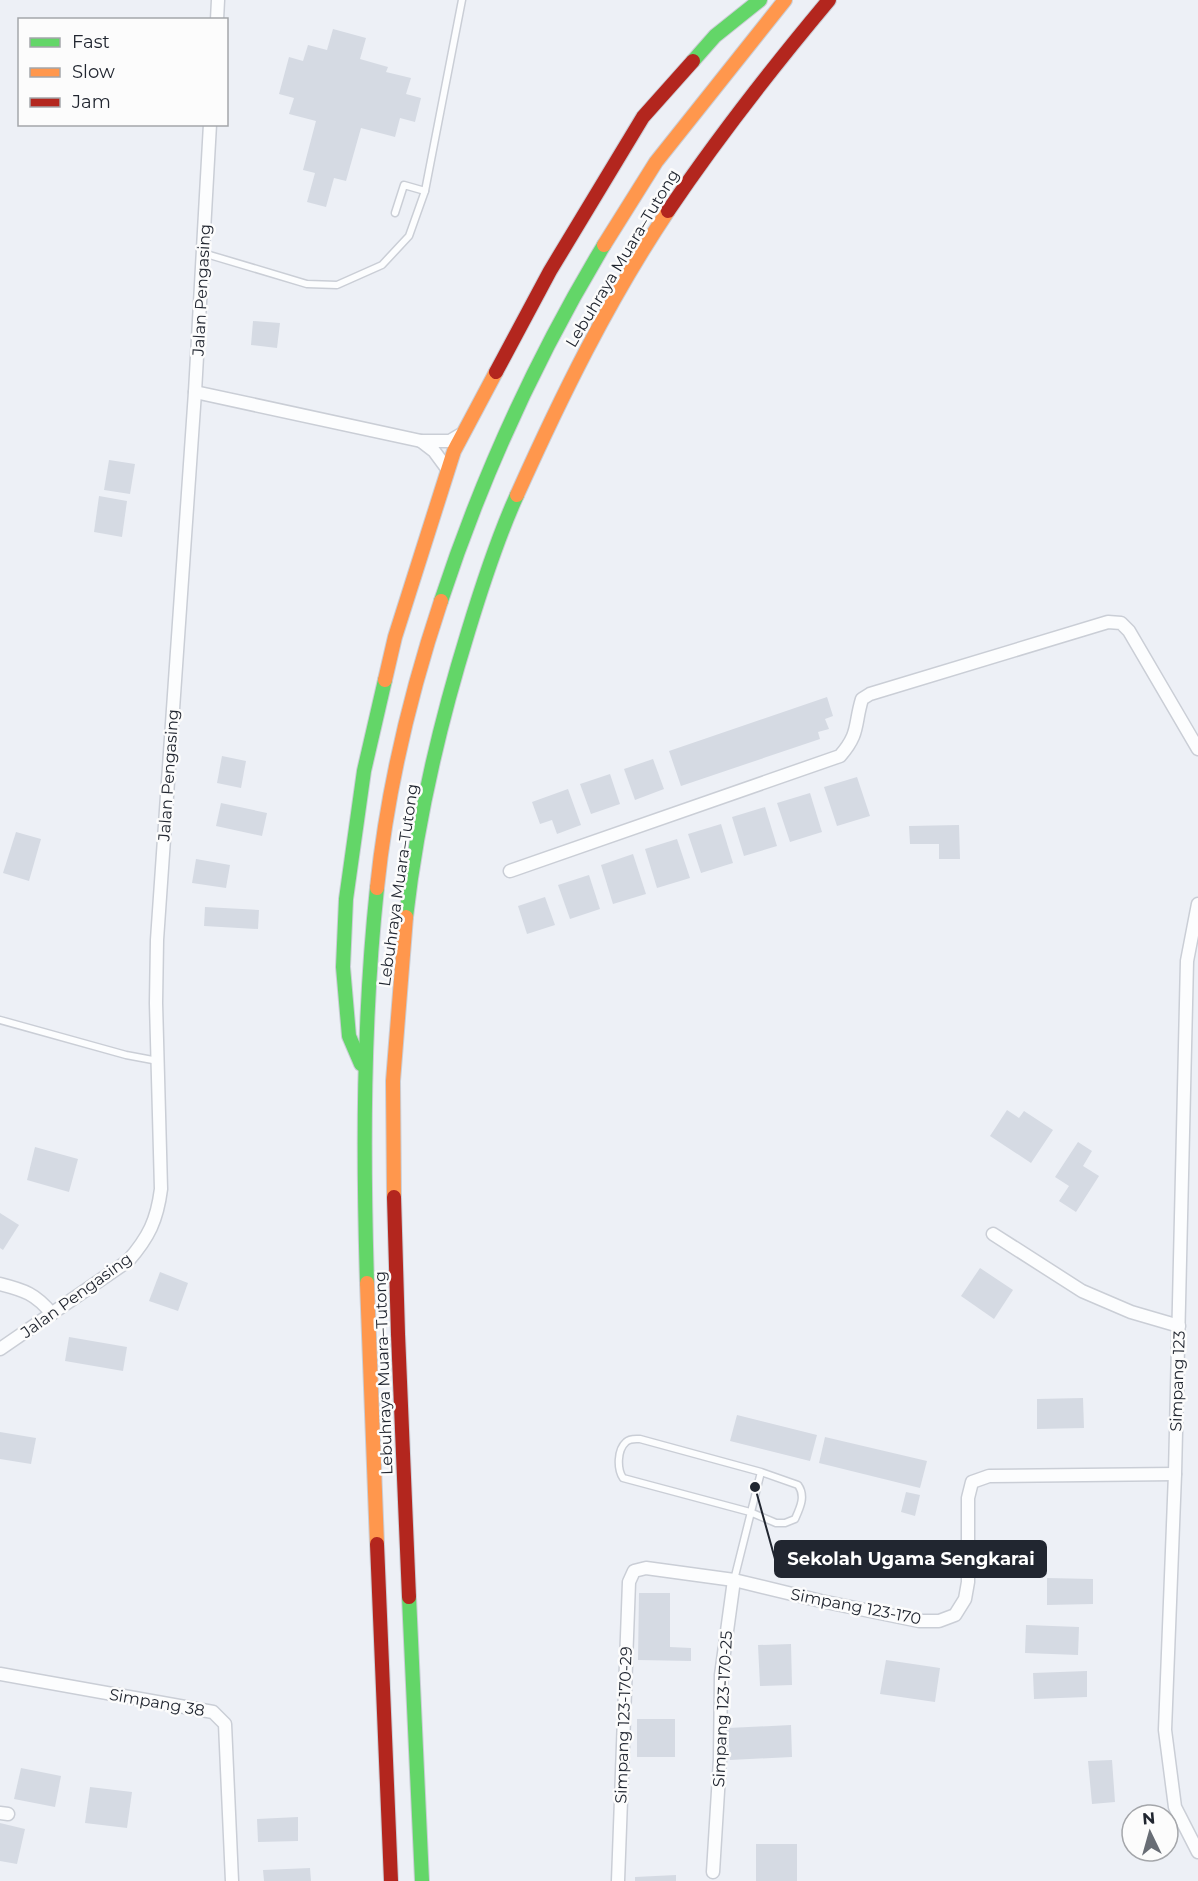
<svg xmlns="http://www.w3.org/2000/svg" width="1198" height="1881" font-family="Montserrat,sans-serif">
	<rect width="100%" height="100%" fill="#edf0f6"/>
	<g fill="#d5dae3">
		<path d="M333 29 366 38 360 59 388 67 386 72 411 78 406 94 421 98 415 122 400 118 395 137 361 128 346 181 334 178 326 207 307 202 315 173 303 170 316 121 289 114 294 98 279 94 289 57 303 61 308 45 327 50Z"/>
		<path d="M253 321 280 323 277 348 251 345Z"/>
		<path d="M109 460 135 464 130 494 104 490Z"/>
		<path d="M99 496 127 501 122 537 94 532Z"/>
		<path d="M827 697 833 716 825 719 829 729 818 732 820 739 681 786 669 751Z"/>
		<path d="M222 756 246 761 241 788 217 783Z"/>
		<path d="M653 759 664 789 635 800 624 769Z"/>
		<path d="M610 774 620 804 591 814 580 784Z"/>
		<path d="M857 777 870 816 837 826 824 787Z"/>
		<path d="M568 789 581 825 557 834 552 820 540 824 532 802Z"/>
		<path d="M810 793 822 832 790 842 777 803Z"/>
		<path d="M221 803 267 813 262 836 216 826Z"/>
		<path d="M765 807 777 846 744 856 732 817Z"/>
		<path d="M721 824 733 863 701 873 688 834Z"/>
		<path d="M959 825 960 859H939V844H910L909 826Z"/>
		<path d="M16 832 41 839 29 881 3 873Z"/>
		<path d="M677 839 690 878 657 888 645 849Z"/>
		<path d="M633 854 646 894 613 904 601 865Z"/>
		<path d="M196 859 230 865 226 888 192 883Z"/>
		<path d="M589 875 600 909 570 919 558 885Z"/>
		<path d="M545 897 555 925 527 934 518 906Z"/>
		<path d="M205 907 259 910 258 929 204 926Z"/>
		<path d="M1007 1110 1019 1118 1024 1111 1053 1130 1031 1163 990 1136Z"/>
		<path d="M1078 1142 1092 1151 1083 1166 1099 1176 1076 1212 1059 1201 1069 1186 1055 1177Z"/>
		<path d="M35 1147 78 1159 69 1192 27 1180Z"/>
		<path d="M0 1213 19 1225 3 1250 0 1248Z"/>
		<path d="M980 1268 1013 1290 994 1319 961 1296Z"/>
		<path d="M160 1272 188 1283 178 1311 149 1301Z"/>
		<path d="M69 1337 127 1347 123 1371 65 1361Z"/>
		<path d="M1083 1398 1084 1428 1037 1429V1399Z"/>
		<path d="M737 1415 817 1435 810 1461 730 1441Z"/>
		<path d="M0 1432 36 1438 31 1464 0 1459Z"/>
		<path d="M825 1437 927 1461 920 1488 819 1463Z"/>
		<path d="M906 1492 920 1495 915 1516 901 1512Z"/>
		<path d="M1047 1578 1093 1579V1604L1047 1605Z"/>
		<path d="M639 1593H670V1647L691 1648V1661L638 1660Z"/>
		<path d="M1026 1625 1079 1627 1078 1655 1025 1653Z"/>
		<path d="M791 1644 792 1685 760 1686 758 1645Z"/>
		<path d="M886 1660 940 1668 935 1702 880 1694Z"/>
		<path d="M1087 1671V1697L1034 1699 1033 1673Z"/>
		<rect x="637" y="1719" width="38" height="38"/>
		<path d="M791 1725 792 1757 730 1760 728 1728Z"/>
		<path d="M1112 1760 1115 1802 1092 1804 1088 1761Z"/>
		<path d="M21 1768 61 1776 55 1807 14 1799Z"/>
		<path d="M90 1787 132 1792 127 1828 85 1823Z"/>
		<path d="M298 1817V1841L258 1842 257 1819Z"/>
		<path d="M0 1823 25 1829 17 1864 0 1861Z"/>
		<rect x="756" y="1844" width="41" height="37"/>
		<path d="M310 1868 311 1881H264L263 1870Z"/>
		<path d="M676 1875V1881H635V1877Z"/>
	</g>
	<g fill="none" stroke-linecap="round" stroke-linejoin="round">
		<g stroke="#caced6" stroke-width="9">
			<g id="lane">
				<path d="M395 213 404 185 425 191"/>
				<path d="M203 253 307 284 337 285 382 265 409 236 425 191 462 0"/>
				<path d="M0 1020 126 1055 158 1061"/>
				<path d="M734 1580 761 1472 640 1439C636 1439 630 1438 626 1442 617 1450 617 1469 623 1478L750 1512 776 1523H785L795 1519C800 1508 806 1496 798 1485L761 1472"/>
			</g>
		</g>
		<g stroke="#caced6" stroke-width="15">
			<g id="street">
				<path d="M217 20 218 0"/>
				<path d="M195 392 421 441H450L460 435"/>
				<path d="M421 441 434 451 448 470"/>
				<path d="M510 871 840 756C860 733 854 725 862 699L870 694 1108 622 1121 623 1129 631 1198 749"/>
				<path d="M1198 904 1187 961 1175 1474 1165 1730 1175 1807 1198 1852"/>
				<path d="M993 1234 1082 1291 1131 1312 1179 1326"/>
				<path d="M0 1284C24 1290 36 1294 52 1314"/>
				<path d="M0 1349 128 1261C149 1237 157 1220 161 1189L156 1003 157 940 195 392 210 124"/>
				<path d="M0 1674 213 1712 225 1724 232 1881"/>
				<path d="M0 1813 8 1814"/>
				<path d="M713 1872 720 1759 721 1675 734 1580"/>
				<path d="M618 1881 629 1582 634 1571 646 1568 734 1580 821 1601 919 1621H939L955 1615 965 1599 968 1582V1498L972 1482 989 1476 1175 1474"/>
			</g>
		</g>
		<g stroke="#caced6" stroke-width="16">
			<g id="fast">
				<path d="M693 61 715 36 760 0"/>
				<path d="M441 601C482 476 536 358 604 245"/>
				<path d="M406 917C417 820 439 726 468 632 482 586 497 539 517 495"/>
				<path d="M361 1064 349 1036 343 967 346 899 364 771 385 680"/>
				<path d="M367 1283C363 1151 363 1020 377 888"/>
				<path d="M409 1597 422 1881"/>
			</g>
		</g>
		<g stroke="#caced6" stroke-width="16">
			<g id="slow">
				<path d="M604 245 656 162 785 0"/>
				<path d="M517 495C561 397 608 301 668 211"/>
				<path d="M385 680 395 637 454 451 496 372"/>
				<path d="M377 888C387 791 410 694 441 601"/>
				<path d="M394 1197 393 1081 406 917"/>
				<path d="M367 1283 377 1544"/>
			</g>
		</g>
		<g stroke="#caced6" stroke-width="16">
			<g id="jam">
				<path d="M668 211C718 137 772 68 829 0"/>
				<path d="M496 372 550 271 643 117 693 61"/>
				<path d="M394 1197 398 1334 409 1597"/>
				<path d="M377 1544 391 1881"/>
			</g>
		</g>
		<use href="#lane" stroke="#fcfdfe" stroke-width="6"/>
		<use href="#street" stroke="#fcfdfe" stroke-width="12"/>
		<use href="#fast" stroke="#63d668" stroke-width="14"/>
		<use href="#slow" stroke="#ff974d" stroke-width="14"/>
		<use href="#jam" stroke="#b3261e" stroke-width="14"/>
	</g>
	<g text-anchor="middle" stroke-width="5" stroke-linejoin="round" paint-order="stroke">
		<g font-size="16" fill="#212630" stroke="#fcfcfc">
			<text transform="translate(622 258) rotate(-59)" y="6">Lebuhraya Muara–Tutong</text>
			<text transform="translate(201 290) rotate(-87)" y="6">Jalan Pengasing</text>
			<text transform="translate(168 775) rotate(-86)" y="6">Jalan Pengasing</text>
			<text transform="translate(398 885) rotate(-82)" y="6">Lebuhraya Muara–Tutong</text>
			<text transform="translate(76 1295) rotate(-36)" y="6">Jalan Pengasing</text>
			<text transform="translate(383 1373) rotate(-92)" y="6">Lebuhraya Muara–Tutong</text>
			<text transform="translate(1177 1381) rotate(-88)" y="6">Simpang 123</text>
			<text transform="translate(856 1606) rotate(11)" y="6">Simpang 123-170</text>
			<text transform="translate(157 1702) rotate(10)" y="6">Simpang 38</text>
			<text transform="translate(722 1709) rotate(-87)" y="6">Simpang 123-170-25</text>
			<text transform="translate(623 1725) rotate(-88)" y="6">Simpang 123-170-29</text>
		</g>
	</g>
	<path fill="none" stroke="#212630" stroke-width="2" d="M755 1487L775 1559"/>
	<circle fill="#212630" stroke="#fcfcfc" stroke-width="2" cx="755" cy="1487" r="6"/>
	<rect fill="#212630" stroke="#212630" stroke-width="2" x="775" y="1541" width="271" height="36" rx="6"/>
	<g font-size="18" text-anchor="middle" font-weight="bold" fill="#fff">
		<text x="911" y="1565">Sekolah Ugama Sengkarai</text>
	</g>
	<rect x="18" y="18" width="210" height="108" fill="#fcfcfc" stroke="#a4a6aa" stroke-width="1.5"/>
	<rect x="30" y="38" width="30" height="9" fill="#63d668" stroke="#a4a6aa" stroke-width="1.5"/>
	<text x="72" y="48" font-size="18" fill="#212630">Fast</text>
	<rect x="30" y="68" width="30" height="9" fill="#ff974d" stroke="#a4a6aa" stroke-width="1.5"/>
	<text x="72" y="78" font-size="18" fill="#212630">Slow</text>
	<rect x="30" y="98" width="30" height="9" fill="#b3261e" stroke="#a4a6aa" stroke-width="1.5"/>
	<text x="72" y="108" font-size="18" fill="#212630">Jam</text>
	<g transform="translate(1150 1833) rotate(355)"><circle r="28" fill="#fcfcfc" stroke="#a4a6aa" stroke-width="1.5"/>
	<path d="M0-4.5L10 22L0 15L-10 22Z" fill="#686d75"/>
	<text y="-9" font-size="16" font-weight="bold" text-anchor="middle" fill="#212630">N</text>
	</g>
</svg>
